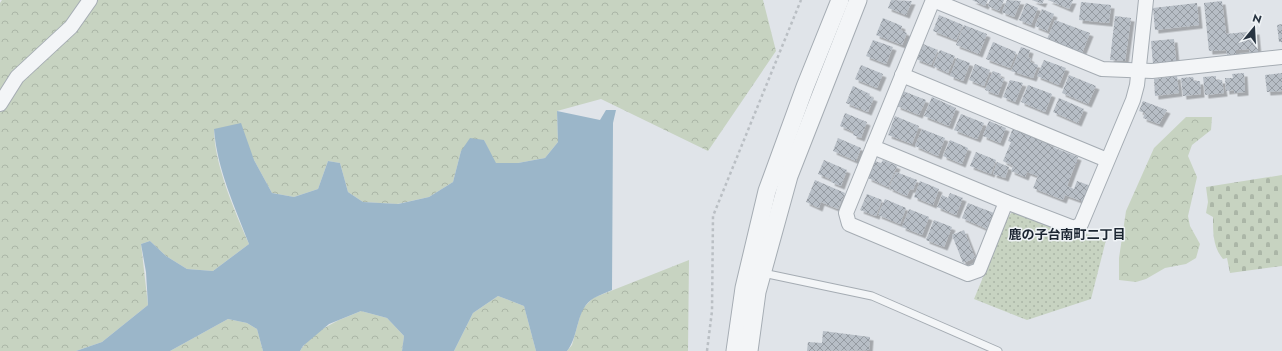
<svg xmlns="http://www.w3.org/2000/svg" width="1282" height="351" font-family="Jost,'Noto Sans JP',sans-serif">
	<defs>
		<pattern id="forest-crowns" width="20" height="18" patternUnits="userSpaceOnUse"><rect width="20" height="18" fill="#c7d3c1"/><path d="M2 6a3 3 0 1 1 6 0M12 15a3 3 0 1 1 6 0" fill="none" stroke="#abb6a7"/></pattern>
		<pattern id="cemetery-stones" width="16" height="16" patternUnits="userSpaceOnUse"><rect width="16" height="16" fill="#c7d3c1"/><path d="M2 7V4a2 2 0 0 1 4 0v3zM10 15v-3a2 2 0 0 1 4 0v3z" fill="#abb6a7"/></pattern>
		<pattern id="park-dots" width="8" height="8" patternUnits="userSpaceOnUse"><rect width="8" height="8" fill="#c7d3c1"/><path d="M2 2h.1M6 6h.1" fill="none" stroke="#abb6a7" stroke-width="1.8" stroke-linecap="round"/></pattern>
		<pattern id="building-cross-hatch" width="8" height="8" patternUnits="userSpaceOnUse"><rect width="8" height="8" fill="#b7bec6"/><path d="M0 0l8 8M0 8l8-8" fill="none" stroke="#959ba2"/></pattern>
		<filter id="shadow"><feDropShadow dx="3.5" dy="3.5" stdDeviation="0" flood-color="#0004"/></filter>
	</defs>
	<rect width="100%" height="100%" fill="#e0e4e9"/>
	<g fill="url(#forest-crowns)">
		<path d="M2 0H763L776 51 708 151 601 99 557 111 558 142 545 158 518 163H495L484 140 461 151 453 182 429 197 397 204 363 202 348 192 340 163 328 161 318 189 294 197 272 193 254 160 214 129C214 164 235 212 249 244L213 271 187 269 166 256 150 241 141 244 148 305 102 342 76 351H0V3Z"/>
		<path d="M1186 117H1212L1211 130 1192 145 1188 156 1197 177 1188 216 1190 226 1200 244 1196 258 1186 264 1165 268 1146 279 1136 282 1119 280V258L1126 211 1154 148Z"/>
		<path d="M689 260 688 351H567L572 345 582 309 593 298Z"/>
		<path d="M498 296 524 306 536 351H454L473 313Z"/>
		<path d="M361 311 387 318 404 336 402 351H300C314 329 339 320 361 311Z"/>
		<path d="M228 319 247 323 257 329 263 351H170Z"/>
	</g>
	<path fill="url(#cemetery-stones)" d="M1282 175V266L1230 273 1227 258 1223 259C1213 247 1213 233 1213 217L1206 213 1208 202 1206 187Z"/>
	<path fill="url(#park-dots)" d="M1013 211 1084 239 1086 234 1106 240 1091 299 1027 320 974 299 1008 217Z"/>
	<path fill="#9bb6c9" d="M606 110H616L613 123 612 290C606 293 599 295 594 298 575 309 580 335 567 351H536L524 306 498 296 473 313 454 351H402L404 336 387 318 361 311 329 324 303 346 300 351H263L257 329 247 323 228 319 170 351H76L102 342 148 305 146 272 141 244 150 241 166 256 187 269 213 271 249 244C235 207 217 169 214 129L241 123 254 160 272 193 294 197 318 189 328 161 340 163 348 192 363 202 398 204 429 197 453 182 461 151 470 138 484 140 496 163H518L545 158 558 142 557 111 600 120Z"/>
	<g fill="url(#building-cross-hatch)" filter="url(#shadow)">
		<path d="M891 0 912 1 906 15 888 8Z"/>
		<path d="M972 0H988L985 6Z"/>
		<path d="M990 0H1004L999 11 988 6Z"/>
		<path d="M1007 0 1021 1 1014 17 1002 12Z"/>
		<path d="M1032 0H1044L1042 4Z"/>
		<path d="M1048 0H1073L1069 9Z"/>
		<path d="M1222 1 1226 34 1256 31 1258 52 1250 53 1249 49 1236 50V54L1227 55 1226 50 1209 51 1204 3Z"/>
		<path d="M1081 2 1111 5 1109 23 1079 20Z"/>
		<path d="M1026 3 1038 8 1031 25 1019 20Z"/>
		<path d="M1197 3 1199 25 1155 30 1153 8Z"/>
		<path d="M1042 9 1054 14 1047 31 1035 26Z"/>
		<path d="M939 15 963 25 956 40 933 31Z"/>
		<path d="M1115 16 1131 18 1125 61 1110 60Z"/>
		<path d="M883 18 902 26 901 30 907 33 902 45 876 35Z"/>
		<path d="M1055 20 1090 33 1082 53 1047 39Z"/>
		<path d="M1282 24V42H1279L1277 25Z"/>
		<path d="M964 25 987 34 979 54 956 45Z"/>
		<path d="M1174 39 1176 61 1153 64 1151 41Z"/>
		<path d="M873 40 893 47 886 64 866 56Z"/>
		<path d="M993 42 1016 52 1010 68 986 59Z"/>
		<path d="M923 44 938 50 931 65 916 59Z"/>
		<path d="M1021 47 1030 50 1028 57 1031 59 1030 62 1038 65 1033 78 1011 71Z"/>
		<path d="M940 50 955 56 948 73 933 66Z"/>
		<path d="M957 58 970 63 963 81 950 76Z"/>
		<path d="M1044 60 1066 68 1059 85 1037 76Z"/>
		<path d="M975 64 990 70 984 86 969 80Z"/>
		<path d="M861 65 883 74 877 88 855 79Z"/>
		<path d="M993 71 1001 74 1000 77 1004 79 998 95 985 90Z"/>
		<path d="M1244 73 1245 92 1234 93V90L1226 91 1225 78H1233L1232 74Z"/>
		<path d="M1282 73V91L1267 92 1265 75Z"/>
		<path d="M1069 75 1096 86 1088 104 1062 93Z"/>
		<path d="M1177 76 1179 93 1155 96 1154 79Z"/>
		<path d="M1216 76V80H1222L1224 93 1205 95 1203 77Z"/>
		<path d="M1193 77 1194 81H1200L1201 94 1183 96 1181 78Z"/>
		<path d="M1010 80 1023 83 1015 102 1003 97Z"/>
		<path d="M1028 85 1052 94 1045 112 1021 102Z"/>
		<path d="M853 86 870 94 869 96 874 98 868 112 846 103Z"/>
		<path d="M903 91 926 100 919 115 897 106Z"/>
		<path d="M932 97 956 108 949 126 924 116Z"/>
		<path d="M1059 98 1084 109 1078 123 1053 112Z"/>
		<path d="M1143 101 1167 110 1159 124 1143 118 1145 113 1139 111Z"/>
		<path d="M845 113 867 122 861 138 853 135 854 132 840 126Z"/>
		<path d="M961 114 984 123 977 139 954 130Z"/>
		<path d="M895 116 919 126 912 144 888 135Z"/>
		<path d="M989 121 1006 128 1000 143 983 136Z"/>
		<path d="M1013 128 1051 143 1050 146 1078 157 1067 186 1074 189 1077 181 1091 186 1084 202 1065 195 1063 200 1033 188 1038 176 1027 172 1025 177 1011 171 1013 166 1003 161 1011 142 1008 141Z"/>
		<path d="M922 129 945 138 938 156 915 146Z"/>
		<path d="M838 138 861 148 856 161 833 151Z"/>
		<path d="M950 140 968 148 962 164 943 156Z"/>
		<path d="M976 152 996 160 991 174 970 166Z"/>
		<path d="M824 160 847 170 841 186 831 182 832 180 818 174Z"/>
		<path d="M883 160 897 166 888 187 868 178 875 161 881 163Z"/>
		<path d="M997 162 1009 167 1005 178 993 174Z"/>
		<path d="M896 172 917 180 913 190 910 189 907 196 889 188Z"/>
		<path d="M815 180 845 193 838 209 821 202 819 208 806 202Z"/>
		<path d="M920 181 939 189 933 205 914 197Z"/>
		<path d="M950 193 963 198 956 215 937 207 942 195 948 198Z"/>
		<path d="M867 194 882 200 876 216 860 210Z"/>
		<path d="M885 199 906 208 900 224 878 215Z"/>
		<path d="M968 203 994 213 987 229 962 218Z"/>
		<path d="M909 209 929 217 922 235 902 227Z"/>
		<path d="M934 220 952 227 944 247 926 240Z"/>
		<path d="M964 230 975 258 963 263 952 235Z"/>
		<path d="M823 331 870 337 869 350 807 351 808 342 822 343Z"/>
	</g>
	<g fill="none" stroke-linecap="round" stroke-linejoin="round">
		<g stroke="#a5acb3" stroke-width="9">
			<path id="service" d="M763 273 872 296 998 351"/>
		</g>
		<g stroke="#a5acb3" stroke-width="16">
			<g id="minor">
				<path d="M933 0 846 213 849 224 968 274 979 270 1006 202"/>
				<path d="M933 0 1102 69 1152 71 1282 57"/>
				<path d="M902 75 1107 160"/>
				<path d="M0 104 17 77 71 27 90 0"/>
				<path d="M873 147 1006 202 1074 228 1081 224 1133 100 1137 85 1146 0"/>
			</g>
		</g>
		<g stroke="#a5acb3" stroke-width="19">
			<g id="tertiary">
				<path d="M735 351 744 288 767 191 805 87 840 0"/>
				<path d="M749 351 757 292 789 176 858 0"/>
			</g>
		</g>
		<path stroke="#babfc4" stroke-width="2.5" stroke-dasharray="3 3" stroke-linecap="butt" d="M707 351 712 311 713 216 801 0"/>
		<use href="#service" stroke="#f3f5f7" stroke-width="7"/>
		<use href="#minor" stroke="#f3f5f7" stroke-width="14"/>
		<use href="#tertiary" stroke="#f3f5f7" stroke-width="17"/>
	</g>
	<g text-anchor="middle" stroke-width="3" stroke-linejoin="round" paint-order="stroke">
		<g font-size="13" font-weight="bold" fill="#1b2531" stroke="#eff3f6">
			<text x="1067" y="239">鹿の子台南町二丁目</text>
		</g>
	</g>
	<g transform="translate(1254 28) rotate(18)" stroke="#eff3f6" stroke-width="3" paint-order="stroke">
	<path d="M0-3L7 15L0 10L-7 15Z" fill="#283441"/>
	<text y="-6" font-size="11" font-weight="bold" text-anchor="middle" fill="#283441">N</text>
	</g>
</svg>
